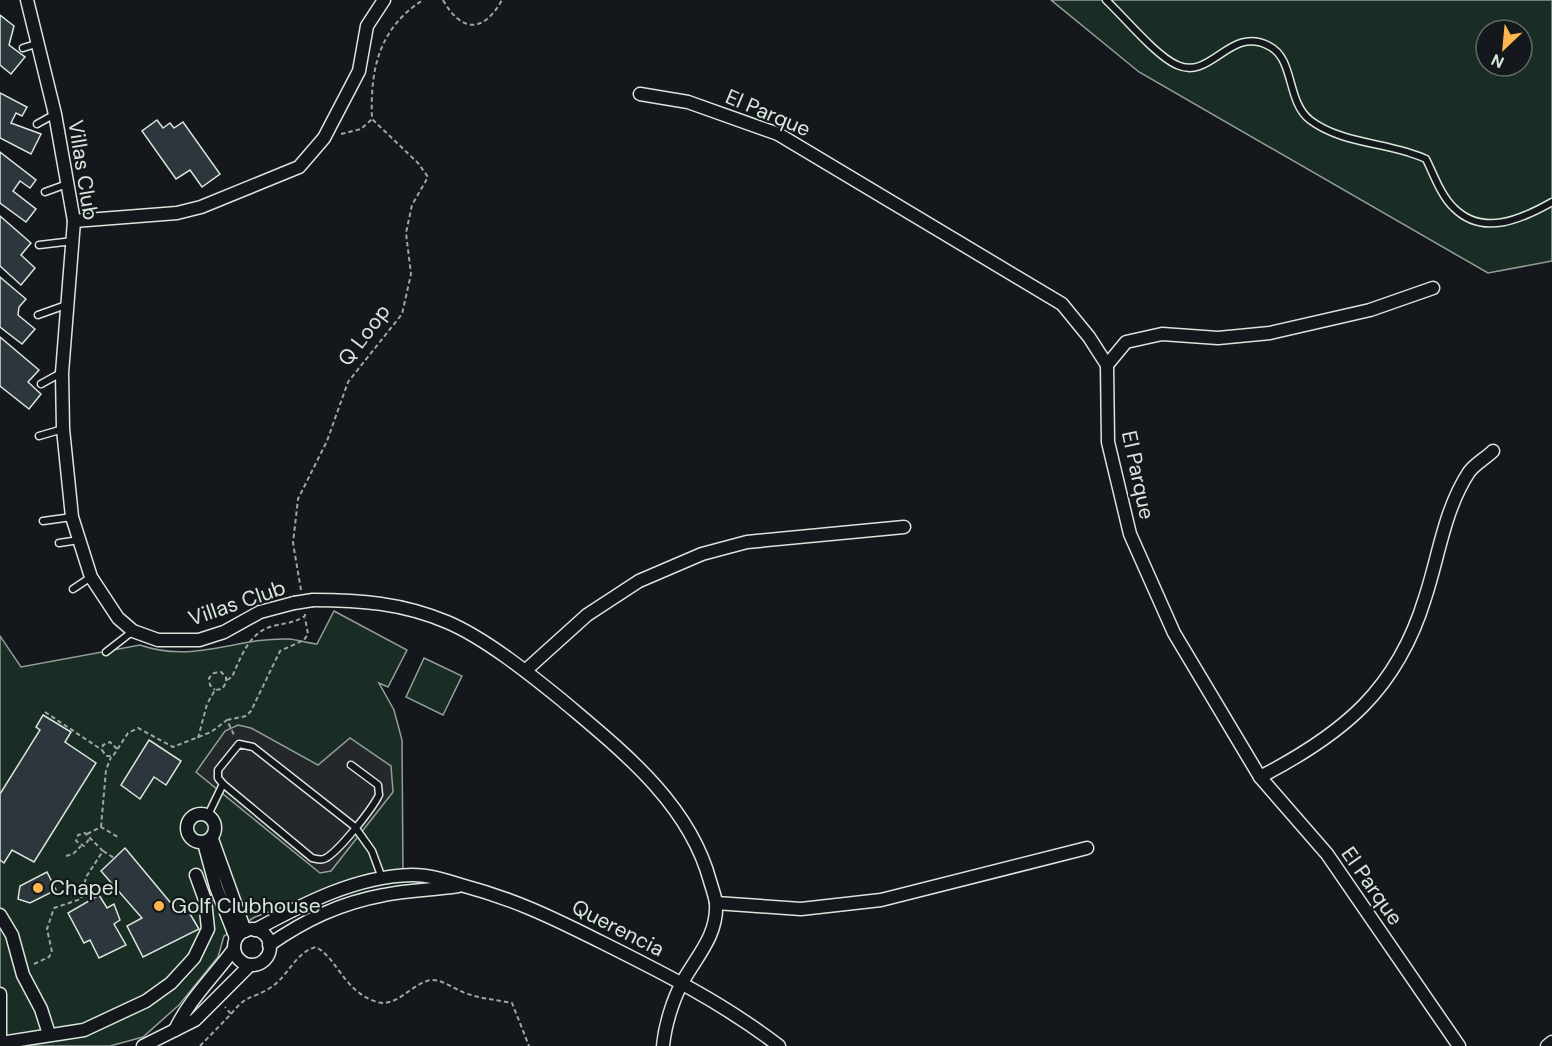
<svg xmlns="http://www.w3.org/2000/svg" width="1552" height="1046" font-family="'DM Sans',sans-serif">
	<rect width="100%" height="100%" fill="#14181c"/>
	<g fill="#1a2d24" stroke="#939e99" stroke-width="1.5" fill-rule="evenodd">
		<path d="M1051 0H1552V261L1488 273 1139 72ZM1486 30H1522V66H1486Z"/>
		<path d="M334 611 407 650 388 687 379 683 394 710 402 740 403 873 361 878 255 917 224 936 218 957 179 1005 143 1037 110 1046H0V636L21 667 140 645C194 664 237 637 289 639 298 640 308 643 317 644Z"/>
		<path d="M424 658 462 676 443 715 406 697Z"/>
	</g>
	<path fill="#24282b" stroke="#939e99" stroke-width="1.5" d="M238 725 251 728 318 765 350 738 391 766 393 792 331 871 320 873 196 772 225 731Z"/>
	<g fill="#2c363c" stroke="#d8e6dc" stroke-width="1.5">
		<path d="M0 15 14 26 9 45 25 57 11 74 0 65Z"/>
		<path d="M0 93 27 107 22 116 16 113 11 123 41 134 31 154 0 138Z"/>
		<path d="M157 120 163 128 170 123 174 128 183 122 220 174 202 187 190 170 176 179 142 131Z"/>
		<path d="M0 152 36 180 30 188 20 181 13 191 36 209 26 222 0 203Z"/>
		<path d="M0 216 31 243 21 255 35 268 21 285 0 266Z"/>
		<path d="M0 277 26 299 19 307 18 315 35 329 22 344 0 327Z"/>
		<path d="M0 337 39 370 28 382 41 394 29 409 0 386Z"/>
		<path d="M43 715 71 732 65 742 96 763 34 862 12 850 4 863 0 860V794L40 730 36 727Z"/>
		<path d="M149 740 181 761 166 785 154 777 140 799 121 785Z"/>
		<path d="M125 848 170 902 180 897 199 929 143 957 127 926 142 918 101 871Z"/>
		<path d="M47 872 56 890 30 903 18 899 20 886Z"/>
		<path d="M99 895 107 908 114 904 120 920 114 924 126 945 99 958 90 940 84 943 68 913Z"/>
	</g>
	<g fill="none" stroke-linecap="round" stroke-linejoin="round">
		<g stroke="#d8e6dc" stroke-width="9">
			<g id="service">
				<path d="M1106 0C1124 17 1156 56 1177 65 1211 81 1230 25 1269 46 1295 59 1286 101 1310 120 1343 145 1390 142 1426 159 1434 175 1441 196 1454 208 1483 237 1522 219 1552 202"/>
				<path d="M23 48 39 43"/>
				<path d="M37 124 55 114"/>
				<path d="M45 192 67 184"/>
				<path d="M39 245 73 241"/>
				<path d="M38 315 66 305"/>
				<path d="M41 384 61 373"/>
				<path d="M39 436 63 429"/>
				<path d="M43 521 72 517"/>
				<path d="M59 543 79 540"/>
				<path d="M73 589 91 577"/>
				<path d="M106 652 133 631"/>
				<path d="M351 765 378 785 379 795C372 809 340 850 326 858 322 861 317 859 312 858L223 784 218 778V770L239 744 253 747 355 827 372 851 382 878"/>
				<path d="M208 815 223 784"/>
			</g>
		</g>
		<g stroke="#d8e6dc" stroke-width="15">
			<g id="minor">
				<path d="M27 0 55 114 74 221 62 373 63 429 72 517 91 577 118 618 133 631 158 640H199L224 632 260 612 294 603"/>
				<path d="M640 94 688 102 778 134 1062 304 1089 337 1107 365 1108 442 1130 534 1174 633 1260 777 1327 854 1459 1046"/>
				<path d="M74 221 177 213 201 207 299 167 324 138 359 71 367 26 384 0"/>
				<path d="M1107 365 1126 342 1162 334 1218 338 1270 333 1370 310 1433 288"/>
				<path d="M313 600C360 600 402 603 447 622 485 638 531 675 563 701 622 751 689 803 710 881 712 888 715 896 716 903 718 935 697 956 683 981 673 999 665 1025 663 1046"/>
				<path d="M526 670 587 615 639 581 702 554 747 542 904 527"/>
				<path d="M1260 777C1343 734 1397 690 1425 598 1439 556 1444 510 1469 472 1475 464 1486 458 1493 451"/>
				<circle cx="201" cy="828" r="14"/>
				<path d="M212 839 245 931"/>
				<path d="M204 843 216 887 236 938"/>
				<path d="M716 903 801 909 881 900 1087 848"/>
				<path d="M0 915 12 935 23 975 41 1009 49 1034"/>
				<circle cx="252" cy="947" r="18"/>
				<path d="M255 930C303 904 356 876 412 875 429 875 445 880 461 885 513 899 547 915 595 939 659 971 722 1002 779 1046"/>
				<path d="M269 945C305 920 340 903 384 895 408 890 433 890 458 886"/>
				<path d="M0 994V1046"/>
				<path d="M175 1030C189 1000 214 976 234 949"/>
				<path d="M0 1043 84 1030 146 1001 171 983 194 958 208 929 205 900 196 875"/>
				<path d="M143 1046 195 1020 250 965"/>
				<path d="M1547 1046 1552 1042"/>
			</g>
		</g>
		<g stroke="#9da8a2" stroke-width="2" stroke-dasharray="4.5 3" stroke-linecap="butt">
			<path d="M443 0C461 32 483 34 502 0"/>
			<path d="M341 134 361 129 372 119"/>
			<path d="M301 590 293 543 298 499 327 441 348 382 402 314 411 274 406 233 412 205 428 177 418 163 372 119C370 69 379 28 423 0"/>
			<path d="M227 680 232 677C241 657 249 632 273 626 286 623 294 623 305 616V613"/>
			<path d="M45 712 102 750"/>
			<path d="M227 720 246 716 251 711 280 651 304 640 308 634 305 618"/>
			<path d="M198 738 207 704 215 690 222 689 226 683V677L221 672 214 673 209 678 210 685 215 690"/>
			<path d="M117 749 110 742 103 745 102 750 106 756H113L128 733 138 728 173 747 211 732 227 720 234 735"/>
			<path d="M101 827 106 770 111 757"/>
			<path d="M87 834 101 827 118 837"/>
			<path d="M103 851 114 858"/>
			<path d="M66 856 73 854 81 846"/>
			<path d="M34 964 49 957 52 952 47 929 54 908 81 899 86 877 103 851 85 833 78 835 76 841 84 846 90 838"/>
			<path d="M231 1014C248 993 251 1000 270 988 289 976 294 953 316 947 338 959 344 992 377 1002 398 1008 412 982 432 980 445 980 458 992 471 995 484 999 498 1000 512 1003L529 1046"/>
			<path d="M200 1046 231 1014 225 1007"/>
		</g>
		<use href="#service" stroke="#14181c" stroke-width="6"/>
		<use href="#minor" stroke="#14181c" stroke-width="12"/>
		<g stroke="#d8e6dc" stroke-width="15" stroke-linecap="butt">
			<path id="minor-bridge" d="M294 603 313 600"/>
		</g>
		<use href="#minor-bridge" stroke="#14181c" stroke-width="12"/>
	</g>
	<g fill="#ffb74d" stroke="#14181c" stroke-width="2">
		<circle cx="38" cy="888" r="6"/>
		<circle cx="159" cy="906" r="6"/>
	</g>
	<g text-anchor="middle" stroke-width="4.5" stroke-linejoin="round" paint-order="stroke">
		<g font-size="21" fill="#d8e6dc" stroke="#14181c">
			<text transform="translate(768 113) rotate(23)" y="7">El Parque</text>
			<text transform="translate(83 170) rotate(81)" y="7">Villas Club</text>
			<text transform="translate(364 335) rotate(-53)" y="7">Q Loop</text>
			<text transform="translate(1138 475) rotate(78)" y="7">El Parque</text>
			<text transform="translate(237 603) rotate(-19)" y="7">Villas Club</text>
			<text transform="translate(1372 886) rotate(55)" y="7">El Parque</text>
			<text transform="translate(618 928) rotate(27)" y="7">Querencia</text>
		</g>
		<g font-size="21" fill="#d8e6dc" stroke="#14181c" text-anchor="start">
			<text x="50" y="895">Chapel</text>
			<text x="171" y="913">Golf Clubhouse</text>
		</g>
	</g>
	<g transform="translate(1504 48) rotate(206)"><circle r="28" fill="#14181c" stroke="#626a69" stroke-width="1.5"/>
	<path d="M0-4.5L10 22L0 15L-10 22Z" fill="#ffb74d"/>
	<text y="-9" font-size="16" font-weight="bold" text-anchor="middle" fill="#d8e6dc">N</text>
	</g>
</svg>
